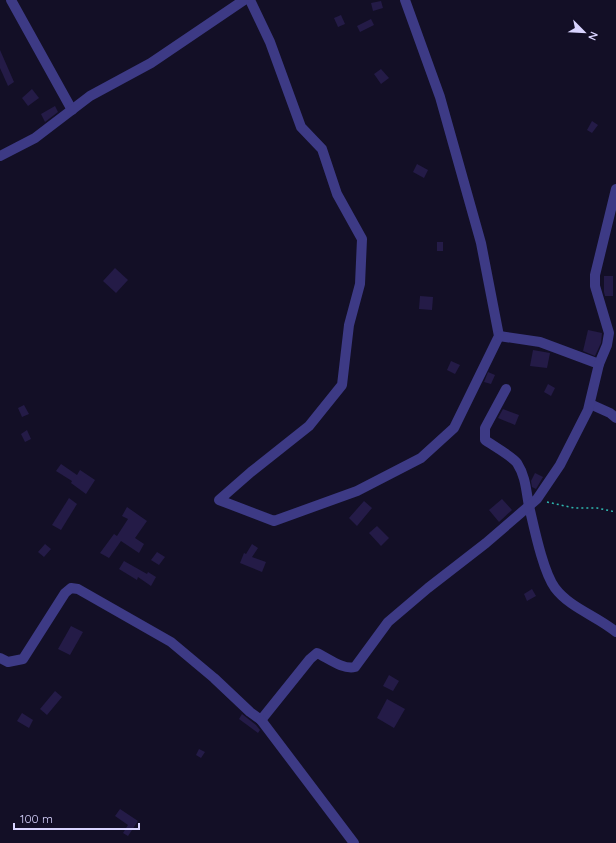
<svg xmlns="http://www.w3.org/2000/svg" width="616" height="843" font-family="Quicksand,sans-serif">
	<rect width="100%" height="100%" fill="#130f26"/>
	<g fill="#241b47">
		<path d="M381 1 383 8 373 11 371 3Z"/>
		<path d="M341 15 345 24 338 27 334 18Z"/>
		<path d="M371 19 374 25 360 32 357 26Z"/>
		<path d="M0 50 14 82 8 86 0 68Z"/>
		<path d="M381 69 389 78 381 84 374 74Z"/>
		<path d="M32 89 39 98 28 106 22 98Z"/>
		<path d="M55 106 58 112 45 122 41 114Z"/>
		<path d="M592 121 598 125 592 133 587 130Z"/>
		<path d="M417 164 428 170 424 178 413 172Z"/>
		<rect x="437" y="242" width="6" height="9"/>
		<path d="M115 268 128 280 116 293 103 281Z"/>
		<path d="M604 276H613V296H605L604 292Z"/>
		<path d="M420 296 433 297 432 310 419 309Z"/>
		<path d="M588 330 602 333 601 343 595 356 583 351Z"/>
		<path d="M533 350 550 353 547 368 530 366Z"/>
		<path d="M451 361 460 365 455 374 447 370Z"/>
		<path d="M488 372 495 375 491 384 484 382Z"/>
		<path d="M548 384 555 388 551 396 544 392Z"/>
		<path d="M24 405 29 414 22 417 18 408Z"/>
		<path d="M503 409 519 415 515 425 498 418Z"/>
		<path d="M27 430 31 439 25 442 21 434Z"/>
		<path d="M61 464 77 475 80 470 95 480 86 494 71 483 72 481 56 471Z"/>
		<path d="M535 473 543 477 536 489 532 487 531 481Z"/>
		<path d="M69 498 77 504 61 530 52 525Z"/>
		<path d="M502 499 512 510 499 522 489 510Z"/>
		<path d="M364 501 372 508 357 526 349 518Z"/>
		<path d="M127 507 147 521 135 538 144 544 139 553 121 541 109 558 100 553 114 534 117 536 128 519 122 516Z"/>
		<path d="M377 526 389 538 381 546 369 533Z"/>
		<path d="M45 544 51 549 44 557 38 552Z"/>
		<path d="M252 544 258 548 252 557 266 562 262 572 240 563 244 553 246 554Z"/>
		<path d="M157 552 165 557 159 565 151 560Z"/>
		<path d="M124 561 147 574 148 572 156 577 151 586 138 577 137 580 119 569Z"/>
		<path d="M532 589 536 596 527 601 524 594Z"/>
		<path d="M71 626 83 632 70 655 58 649Z"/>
		<path d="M389 675 399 681 393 691 383 686Z"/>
		<path d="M55 691 62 697 47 715 40 709Z"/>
		<path d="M387 699 405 709 394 728 377 718Z"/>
		<path d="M22 713 33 720 29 728 17 721Z"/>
		<path d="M242 714 256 725 260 730 258 733 239 719Z"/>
		<path d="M199 749 205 752 201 758 196 755Z"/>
		<path d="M120 809 138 821 128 836 123 833 128 825 115 816Z"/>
	</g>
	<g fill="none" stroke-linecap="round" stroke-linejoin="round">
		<path stroke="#2fb8b0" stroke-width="1.5" stroke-dasharray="2 3" stroke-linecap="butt" d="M547 502 574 508H597L616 512"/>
		<g stroke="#3d3a85" stroke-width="10">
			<path d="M11 0 72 110"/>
			<path d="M250 0 270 42 301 127 322 149 337 194 362 239 360 284 349 325 342 385 309 426 251 472 219 500 274 521 357 491 421 458 454 428 499 336 481 243 440 97 405 0"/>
			<path d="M0 156 35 138 90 96 151 63 244 0"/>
			<path d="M499 336 540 342 599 364"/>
			<path d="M506 389 485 428V440C492 445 513 457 517 463 526 477 526 491 529 506 534 527 543 572 555 588 570 608 597 616 616 632"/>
			<path d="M590 404 610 413 616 418"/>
			<path d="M0 658 8 662 23 659 65 593 71 588 78 589 171 642 214 678 250 712 261 720 310 659 317 653C328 658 343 670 355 667L388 622 428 588 486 543 537 499 560 465 588 410 599 364 607 345 609 333 595 286V275L616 189"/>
			<path d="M261 720 354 843"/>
		</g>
	</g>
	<g transform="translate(584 32) rotate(114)" stroke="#130f26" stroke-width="3" paint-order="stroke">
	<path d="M0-3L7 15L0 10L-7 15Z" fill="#d9d4ff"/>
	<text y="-6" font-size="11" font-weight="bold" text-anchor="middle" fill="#d9d4ff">N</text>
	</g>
	<path d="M14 823v6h125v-6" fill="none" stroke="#d9d4ff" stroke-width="2"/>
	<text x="20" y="823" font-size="12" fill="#d9d4ff" stroke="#130f26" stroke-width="3" paint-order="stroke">100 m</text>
</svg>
